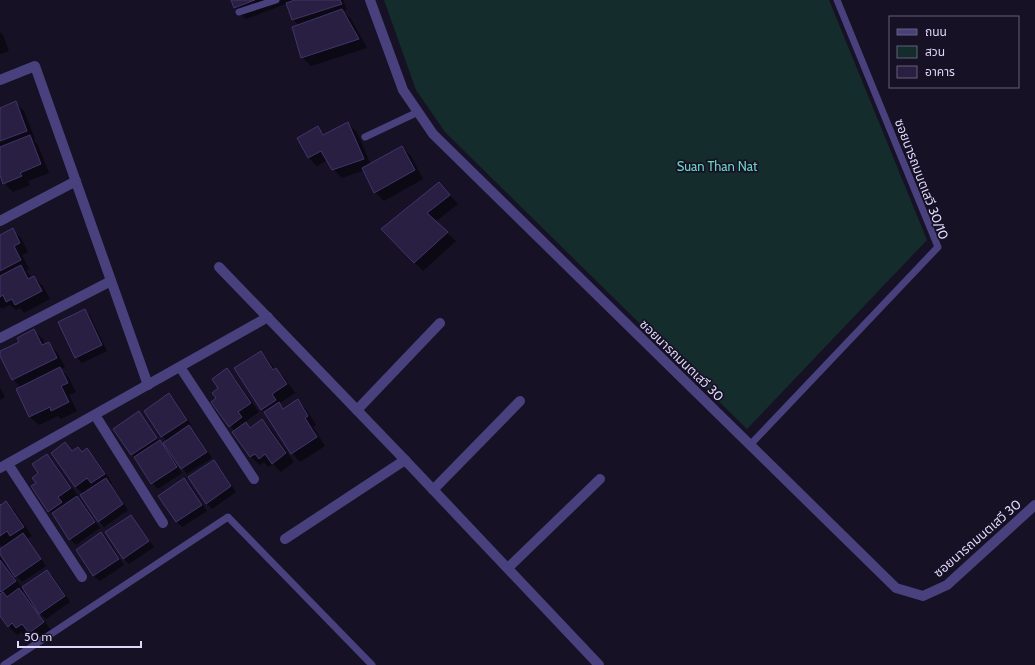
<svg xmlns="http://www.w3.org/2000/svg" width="1035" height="665" font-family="Cabin,'Noto Sans Thai',sans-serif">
	<rect width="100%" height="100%" fill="#161124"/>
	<path fill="#152c2d" d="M384 0H829L927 240 747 429 445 132 416 90Z"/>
	<g fill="#0007" fill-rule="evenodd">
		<path d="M232 0H343L347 10 343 11 351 19 367 48 311 66 302 57 299 25 293 20 288 3 246 19 235 7Z"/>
		<path d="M0 32 3 35 9 51 0 54Z"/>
		<path d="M15 102 24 111 35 139 33 140 38 145 49 173 28 181 30 185 13 192 4 183 2 177 0 178V109Z"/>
		<path d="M348 124 357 132 371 165 402 147 411 156 423 179 384 201 375 192 365 170 342 178 333 169 327 160 317 166 308 157 318 127 325 135Z"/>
		<path d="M447 192 458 204 435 222 456 241 423 271 382 229Z"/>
		<path d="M12 230 21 238 28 252 22 255 29 269 26 271 32 278 34 277 43 286 50 299 24 313 20 308 16 310 10 305 2 309 0 307V236Z"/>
		<path d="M85 310 90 316 107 351 82 363 76 357Z"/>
		<path d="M34 331 43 339 45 345 48 343 57 352 65 367 60 369 68 377 76 392 69 395 77 411 61 419 58 416 39 425 30 417 17 390 21 388 13 379 0 354V352L20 342Z"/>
		<path d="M261 352 269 361 275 370 276 369 285 378 295 393 280 403 284 409 298 400 306 409 316 425 313 427 325 446 300 462 292 453 266 413 262 409Z"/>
		<path d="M227 370 235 378 259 412 246 421 251 428 262 420 271 429 294 462 281 472 273 464 268 467 264 462 260 465 251 457 234 432 235 431 230 426 217 398 220 389Z"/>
		<path d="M0 388 5 397 0 400Z"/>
		<path d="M169 395 175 400 192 426 190 427 195 432 212 458 187 474 182 468 176 460 174 461 182 473 158 489 152 483 114 429 139 413 144 418 160 442 168 450 167 441 162 436 145 411Z"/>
		<path d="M65 443 73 452 78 448 83 453 86 450 95 458 112 483 111 484 128 510 104 527 99 521 83 494 75 486Z"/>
		<path d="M46 455 55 464 79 497 78 498 83 503 100 528 76 545 70 539 56 518 49 511 37 483Z"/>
		<path d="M213 461 219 467 236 492 212 509 206 503Z"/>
		<path d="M184 479 190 485 207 511 182 527 177 522 160 496Z"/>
		<path d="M6 503 15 511 32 536 27 539 46 566 22 582 16 576 0 553V550L3 548 0 545V504L2 506Z"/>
		<path d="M131 516 136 522 154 547 129 564 123 558Z"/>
		<path d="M101 534 107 539 124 565 100 581 94 576 77 550Z"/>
		<path d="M0 557 22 588 47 571 53 577 70 602 46 619 40 613 39 614 52 631 38 641 30 633 25 636 21 632 17 635 8 626 0 614ZM25 590 31 601 22 592Z"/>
	</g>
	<g fill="#291f43" stroke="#43346c">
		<path d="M231 0H255L234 8Z"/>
		<path d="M295 0H340L342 4 292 20 286 3Z"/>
		<path d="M342 9 359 39 301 58 292 27Z"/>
		<path d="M16 101 27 131 0 141V108Z"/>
		<path d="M348 122 364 159 332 170 321 151 308 158 297 138 318 126 323 135Z"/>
		<path d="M30 135 41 164 20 173 22 176 3 184 0 175V147Z"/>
		<path d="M402 146 415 170 374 193 362 168Z"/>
		<path d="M439 182 450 195 427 213 448 232 414 263 381 229Z"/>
		<path d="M13 228 20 243 14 246 21 260 0 271V235Z"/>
		<path d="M21 265 28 279 34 276 42 291 15 305 12 299 6 302 3 295 0 297V276Z"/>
		<path d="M85 309 102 345 75 358 58 322Z"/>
		<path d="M34 329 42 345 49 342 57 358 12 380 0 356V351L19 342 17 338Z"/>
		<path d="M261 351 273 370 276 368 287 384 272 394 276 400 261 410 234 368Z"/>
		<path d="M60 367 68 383 61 386 69 402 51 411 50 407 29 417 16 389Z"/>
		<path d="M227 368 251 403 238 412 242 417 229 427 211 402 216 398 212 393 218 388 212 379Z"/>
		<path d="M169 393 187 420 161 437 144 411Z"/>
		<path d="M298 399 308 416 305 418 317 437 291 454 264 412 279 402 283 409Z"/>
		<path d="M139 411 157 438 131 455 113 429Z"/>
		<path d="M262 419 286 453 272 464 265 454 259 459 255 454 250 457 232 432 246 422 250 428Z"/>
		<path d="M189 425 207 452 181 469 163 443Z"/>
		<path d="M160 440 177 467 151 484 134 457Z"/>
		<path d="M65 442 72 451 78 447 82 452 87 448 105 474 91 483 87 478 75 487 51 453Z"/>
		<path d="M47 454 71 488 58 497 62 502 48 512 31 486 36 483 32 478 38 473 32 464Z"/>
		<path d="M214 460 231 486 206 504 188 477Z"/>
		<path d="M106 478 123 504 98 522 80 495Z"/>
		<path d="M184 478 202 505 176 522 158 496Z"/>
		<path d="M77 496 95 522 69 540 52 513Z"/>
		<path d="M6 501 24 527 10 536 7 531 0 536V504L1 505Z"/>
		<path d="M131 515 149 541 123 559 105 532Z"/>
		<path d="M101 532 119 559 93 576 76 550Z"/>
		<path d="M23 533 41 559 15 577 0 554V549Z"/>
		<path d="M0 560 16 581 1 592 0 591Z"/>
		<path d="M47 570 65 596 39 614 22 587Z"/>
		<path d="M19 588 44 622 29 633 22 624 16 628 12 623 8 627 0 616V594L3 592 7 597Z"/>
	</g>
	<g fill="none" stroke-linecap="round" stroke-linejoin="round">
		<g stroke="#48417e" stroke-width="7">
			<path d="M239 12 276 0"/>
			<path d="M365 137 418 112"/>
			<path d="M750 445 938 247 837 0"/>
			<path d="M4 665 228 517 372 665"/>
		</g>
		<g stroke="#48417e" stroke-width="10">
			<path d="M370 0 403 90 433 134 896 588 923 596 947 585 1035 505"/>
			<path d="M0 80 35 66 148 385"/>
			<path d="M0 221 76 181"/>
			<path d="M219 267 405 460 599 665"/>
			<path d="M0 338 111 281"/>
			<path d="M180 367 254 479"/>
			<path d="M357 410 440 323"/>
			<path d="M95 415 163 523"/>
			<path d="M8 464 82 577"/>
			<path d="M0 468 268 317"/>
			<path d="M433 490 520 401"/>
			<path d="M285 539 405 460"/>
			<path d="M508 568 600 479"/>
		</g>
	</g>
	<g text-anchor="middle" stroke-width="3.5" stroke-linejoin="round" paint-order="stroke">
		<g font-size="13" fill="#6bd4c2" stroke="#161124">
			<text x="717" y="171">Suan Than Nat</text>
		</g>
		<g font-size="13" fill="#dfd8fb" stroke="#161124">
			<text transform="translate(922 179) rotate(69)" y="5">ซอยนารถมนตเสวี 30/10</text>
			<text transform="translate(682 360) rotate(44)" y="5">ซอยนารถมนตเสวี 30</text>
			<text transform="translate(977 538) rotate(-41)" y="5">ซอยนารถมนตเสวี 30</text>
		</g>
	</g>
	<rect x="889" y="16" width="130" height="72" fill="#161124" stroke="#66617a"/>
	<rect x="897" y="29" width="20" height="6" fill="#48417e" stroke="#66617a"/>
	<text x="925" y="36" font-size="12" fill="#dfd8fb">ถนน</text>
	<rect x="897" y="46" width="20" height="12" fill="#152c2d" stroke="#66617a"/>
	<text x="925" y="56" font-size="12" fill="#dfd8fb">สวน</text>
	<rect x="897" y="66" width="20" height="12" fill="#291f43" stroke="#66617a"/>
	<text x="925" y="76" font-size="12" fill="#dfd8fb">อาคาร</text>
	<path d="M18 641v6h123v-6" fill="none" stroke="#dfd8fb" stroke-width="2"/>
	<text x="24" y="641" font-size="12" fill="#dfd8fb" stroke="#161124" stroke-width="3" paint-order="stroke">50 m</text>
</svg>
